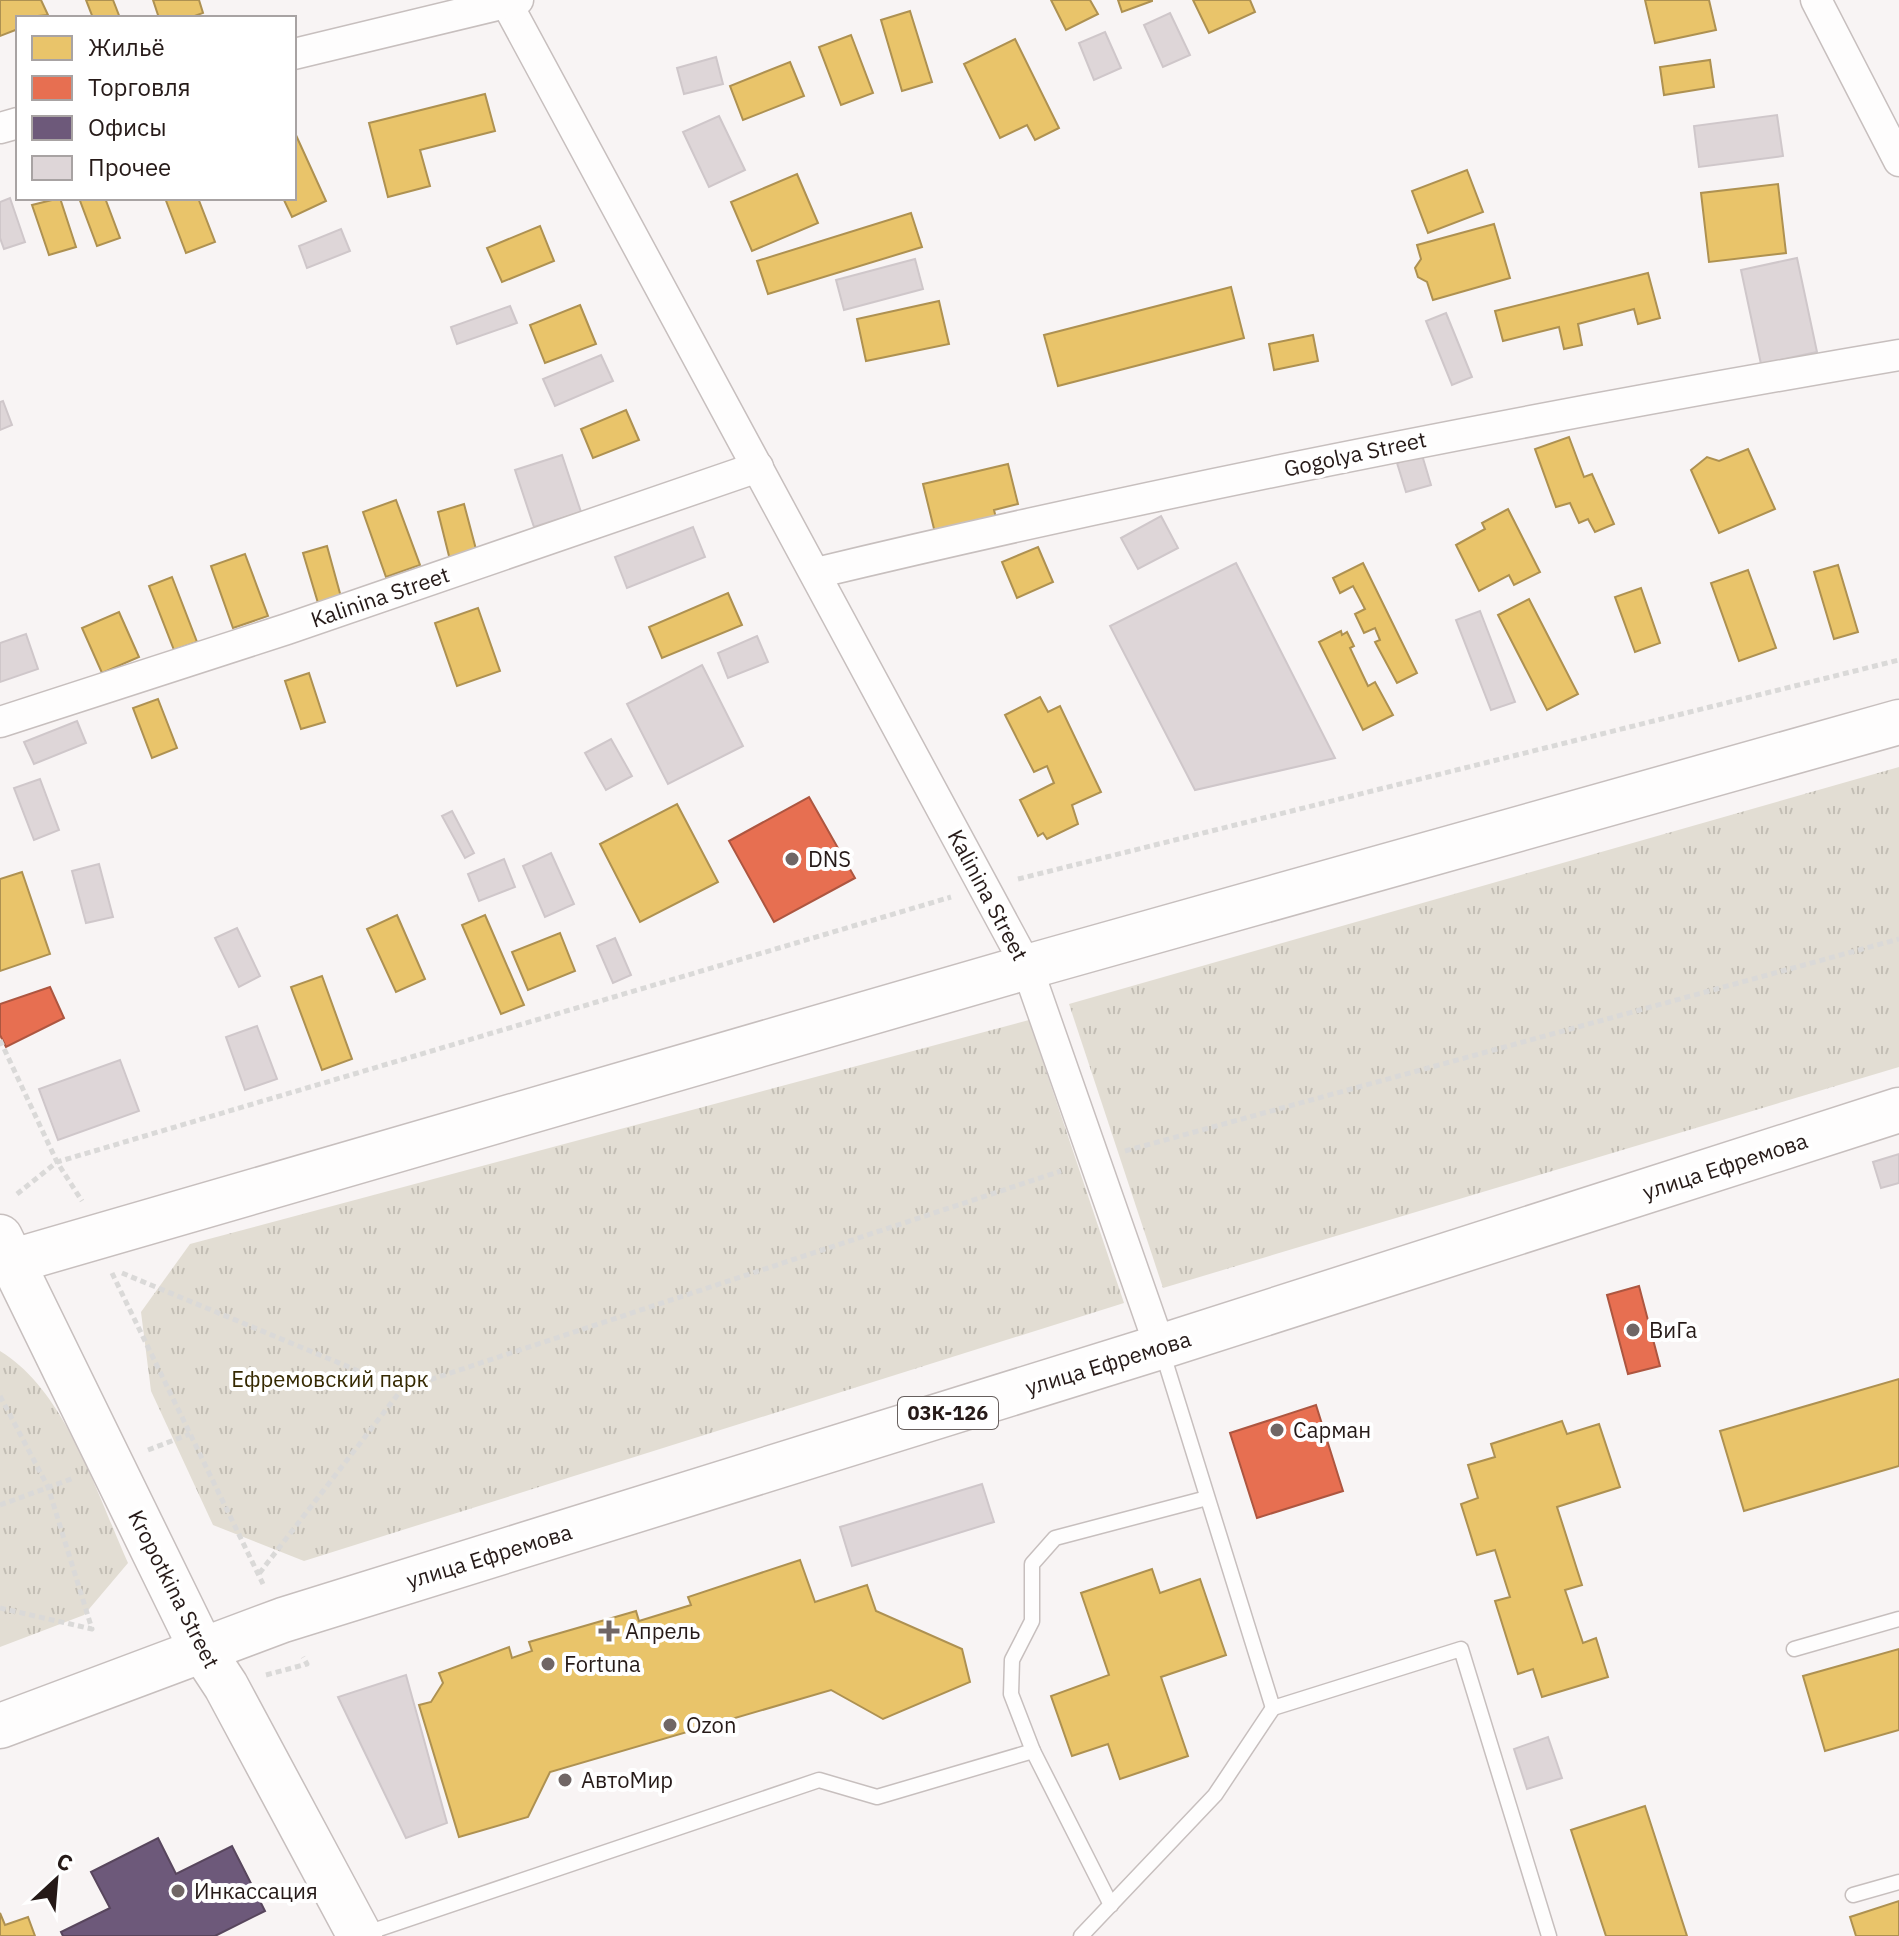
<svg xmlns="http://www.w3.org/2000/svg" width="1899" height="1936" font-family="'IBM Plex Sans',sans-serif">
	<defs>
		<pattern id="park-tufts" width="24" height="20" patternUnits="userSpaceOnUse" patternTransform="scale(2)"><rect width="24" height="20" fill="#e2ddd3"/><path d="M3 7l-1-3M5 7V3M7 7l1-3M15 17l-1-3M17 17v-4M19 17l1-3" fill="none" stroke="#c2bdb4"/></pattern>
	</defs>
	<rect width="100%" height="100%" fill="#f8f4f4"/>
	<g fill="url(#park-tufts)">
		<path d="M1899 767V1067L1163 1288 1069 1004Z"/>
		<path d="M1029 1020 1124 1303 304 1561 213 1525 151 1391 141 1312 190 1244Z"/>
		<path d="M0 1351C66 1391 97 1494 128 1563L84 1615 0 1647Z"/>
	</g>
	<g fill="#e9c46a" stroke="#ae9151" stroke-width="2">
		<path d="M0 0H41L48 15 18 18V29L0 36Z"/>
		<path d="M86 0H113L120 18H93Z"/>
		<path d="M153 0H199L203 13 189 18H159Z"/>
		<path d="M1051 0H1090L1098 14 1066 30Z"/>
		<path d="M1118 0H1152V1L1122 12Z"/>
		<path d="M1193 0H1250L1255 12 1209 33Z"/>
		<path d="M1645 0H1709L1716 30 1655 43Z"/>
		<path d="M910 11 932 82 902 91 881 20Z"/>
		<path d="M851 35 873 93 841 105 819 47Z"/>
		<path d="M1015 39 1059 128 1035 140 1027 125 1000 138 964 64Z"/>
		<path d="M1710 60 1714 87 1664 95 1660 67Z"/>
		<path d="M790 62 804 96 743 120 730 86Z"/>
		<path d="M485 94 495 131 420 150 430 186 388 197 369 123Z"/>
		<path d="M295 133 326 201 292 217 283 198H294Z"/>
		<path d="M1467 170 1483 212 1428 233 1412 191Z"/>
		<path d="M797 174 818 223 752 251 731 202Z"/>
		<path d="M1778 184 1786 253 1709 262 1701 193Z"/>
		<path d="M60 198 76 247 49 255 32 205Z"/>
		<path d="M79 198H105L120 238 97 246Z"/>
		<path d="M165 198H198L215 242 186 253Z"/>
		<path d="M911 213 922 247 768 294 757 261Z"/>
		<path d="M1494 224 1510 278 1433 300 1427 282 1418 277 1415 268 1421 259 1417 245Z"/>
		<path d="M540 226 554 261 502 282 487 248Z"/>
		<path d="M1648 273 1660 318 1638 324 1634 309 1578 324 1582 345 1564 349 1559 327 1503 341 1495 311Z"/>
		<path d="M1231 287 1244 338 1058 386 1044 335Z"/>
		<path d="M939 301 949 344 866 361 857 319Z"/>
		<path d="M580 305 596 344 545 363 530 325Z"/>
		<path d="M1313 335 1318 361 1274 370 1269 344Z"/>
		<path d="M626 410 639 440 593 458 581 429Z"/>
		<path d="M1569 437 1584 477 1592 474 1614 524 1595 532 1588 519 1579 523 1570 503 1556 507 1535 449Z"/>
		<path d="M1748 449 1775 509 1719 533 1691 470 1707 457 1719 461Z"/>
		<path d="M1008 464 1018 504 994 510 999 530 938 545 923 484Z"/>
		<path d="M396 500 420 565 386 577 363 512Z"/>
		<path d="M464 504 477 553 450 560 438 512Z"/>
		<path d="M1508 509 1540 572 1514 585 1509 575 1479 591 1456 545 1485 529 1482 523Z"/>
		<path d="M327 546 341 597 318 603 303 553Z"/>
		<path d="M1038 547 1053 582 1017 598 1002 562Z"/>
		<path d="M245 554 268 616 233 628 211 566Z"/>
		<path d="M1363 563 1417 673 1397 683 1375 642 1380 640 1375 628 1364 633 1355 614 1365 609 1353 586 1340 593 1333 578Z"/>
		<path d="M1838 565 1858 632 1834 639 1814 572Z"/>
		<path d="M1748 570 1776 648 1739 661 1711 583Z"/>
		<path d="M172 577 197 642 174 650 149 586Z"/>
		<path d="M1641 588 1660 643 1635 652 1615 597Z"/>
		<path d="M728 593 742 625 662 658 649 627Z"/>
		<path d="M1529 599 1578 694 1547 710 1498 615Z"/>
		<path d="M478 608 500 671 457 686 435 623Z"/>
		<path d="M119 612 139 657 102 673 82 628Z"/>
		<path d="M1341 631 1342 635 1347 632 1354 646 1350 648 1368 686 1375 682 1393 715 1363 730 1319 642Z"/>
		<path d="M309 673 325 722 301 729 285 681Z"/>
		<path d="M1040 697 1048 712 1060 706 1101 792 1072 805 1078 824 1047 839 1043 833 1038 836 1020 800 1054 783 1047 766 1034 772 1005 715Z"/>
		<path d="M158 699 177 748 152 758 133 708Z"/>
		<path d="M677 804 718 882 640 922 600 844Z"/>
		<path d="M22 872 50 954 0 971V879Z"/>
		<path d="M397 915 425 979 396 992 367 929Z"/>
		<path d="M485 915 524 1005 501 1014 462 925Z"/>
		<path d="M560 933 575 971 528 990 512 952Z"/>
		<path d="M322 976 352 1059 322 1070 291 987Z"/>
		<path d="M1899 1379V1466L1744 1511 1720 1431Z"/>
		<path d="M1562 1421 1567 1434 1599 1424 1620 1487 1557 1507 1582 1585 1565 1590 1583 1643 1596 1638 1608 1677 1542 1697 1533 1669 1518 1674 1495 1601 1510 1597 1495 1550 1477 1555 1461 1504 1478 1498 1468 1465 1495 1457 1491 1444Z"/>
		<path d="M800 1560 815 1602 867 1585 876 1611 962 1649 970 1682 883 1719 831 1690 550 1772 528 1817 459 1837 419 1705 431 1702 443 1683 439 1673 509 1647 512 1658 532 1651 529 1642 636 1611 639 1621 691 1605 688 1597Z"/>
		<path d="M1152 1569 1160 1593 1200 1579 1226 1655 1161 1677 1188 1756 1120 1779 1108 1744 1072 1756 1051 1696 1109 1675 1081 1593Z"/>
		<path d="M1899 1649V1730L1825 1751 1803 1676Z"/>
		<path d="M1645 1806 1687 1936H1606L1571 1830Z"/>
		<path d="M1899 1901V1936H1856L1850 1917Z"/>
		<path d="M0 1913 5 1925 28 1917 35 1936H0Z"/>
	</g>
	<g fill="#e76f51" stroke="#ad5640" stroke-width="2">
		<path d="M809 797 855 878 774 922 729 841Z"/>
		<path d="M50 987 64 1018 6 1047 0 1035V1004Z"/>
		<path d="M1639 1286 1660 1366 1628 1374 1607 1295Z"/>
		<path d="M1316 1405 1343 1491 1257 1518 1230 1433Z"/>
	</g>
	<path fill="#6d597a" stroke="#58465d" stroke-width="2" d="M158 1838 176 1874 232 1846 265 1911 215 1936H63L61 1932 110 1908 91 1872Z"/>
	<g fill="#ded6d8" stroke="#cfc7ca" stroke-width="2">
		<path d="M1170 13 1190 55 1163 67 1144 25Z"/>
		<path d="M1105 32 1121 68 1094 80 1079 43Z"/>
		<path d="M716 57 723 84 684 94 677 68Z"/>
		<path d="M1777 115 1783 156 1699 167 1694 126Z"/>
		<path d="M719 116 745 170 709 187 683 132Z"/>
		<path d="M10 198 25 242 4 249 0 238V202Z"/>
		<path d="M341 229 350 251 307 268 299 246Z"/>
		<path d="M1797 258 1817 352 1761 364 1741 270Z"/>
		<path d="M915 259 923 289 844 310 836 280Z"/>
		<path d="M510 306 517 323 457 344 451 327Z"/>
		<path d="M1446 313 1472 377 1452 385 1426 321Z"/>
		<path d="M601 355 613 381 555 406 543 379Z"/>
		<path d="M3 401 12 425 0 430V402Z"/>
		<path d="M562 455 581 512 534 527 515 470Z"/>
		<path d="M1422 455 1431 485 1406 492 1397 463Z"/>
		<path d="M1161 516 1178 548 1138 569 1121 538Z"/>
		<path d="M693 527 705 557 627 588 615 557Z"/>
		<path d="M1236 563 1335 758 1195 790 1110 626Z"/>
		<path d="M1480 611 1515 702 1491 710 1456 620Z"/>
		<path d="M26 634 38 669 0 682V643Z"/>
		<path d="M757 636 768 662 728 678 718 653Z"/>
		<path d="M702 665 743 746 668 784 627 704Z"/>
		<path d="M77 721 86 743 34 764 24 742Z"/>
		<path d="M611 739 632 776 606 790 585 753Z"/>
		<path d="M40 779 59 830 34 840 14 788Z"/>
		<path d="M452 811 474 853 465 858 442 816Z"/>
		<path d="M551 853 574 904 545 917 523 866Z"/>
		<path d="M504 859 515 887 479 901 468 874Z"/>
		<path d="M99 864 113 917 86 923 72 871Z"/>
		<path d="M237 928 260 976 239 987 215 938Z"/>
		<path d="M615 938 631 975 613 983 597 946Z"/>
		<path d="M257 1026 277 1079 245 1090 226 1037Z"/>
		<path d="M120 1060 139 1111 58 1140 39 1089Z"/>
		<path d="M1899 1154V1183L1881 1188 1873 1162Z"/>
		<path d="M982 1484 994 1522 852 1566 840 1527Z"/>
		<path d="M406 1675 447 1823 406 1838 338 1697Z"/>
		<path d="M1548 1737 1562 1778 1527 1789 1514 1749Z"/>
	</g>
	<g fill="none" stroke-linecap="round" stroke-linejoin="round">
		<g stroke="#c7bfbe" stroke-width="17">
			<g id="lane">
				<path d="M1162 1351 1273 1708 1461 1649 1549 1936"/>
				<path d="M1794 1649 1899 1619"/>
				<path d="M1853 1895 1899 1882"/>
				<path d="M1111 1905 1033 1751 1011 1694 1012 1660 1032 1621V1564L1055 1538 1207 1498"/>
				<path d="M364 1934 819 1780 877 1797 1033 1751"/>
				<path d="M1081 1936 1215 1795 1273 1708"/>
			</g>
		</g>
		<g stroke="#c7bfbe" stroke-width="33">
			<g id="street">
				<path d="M505 0 1027 967 1160 1347"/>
				<path d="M1816 0 1899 161"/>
				<path d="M294 54 518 0"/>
				<path d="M0 128 18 123"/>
				<path d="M816 573C1174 487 1535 417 1899 355"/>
				<path d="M0 722 287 629 758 467"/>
			</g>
		</g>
		<g stroke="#c7bfbe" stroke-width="47">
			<g id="primary">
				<path d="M0 1237 201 1648 226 1686 360 1936"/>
				<path d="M0 1265 1027 967 1899 722"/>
				<path d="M0 1726 283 1620 1160 1347 1899 1110"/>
			</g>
		</g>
		<g stroke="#dad9d8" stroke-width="5" stroke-dasharray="6 4" stroke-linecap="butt">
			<path d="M1018 879 1899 660"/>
			<path d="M0 1040 57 1162 82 1201"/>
			<path d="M1125 1151 1899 939"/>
			<path d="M17 1194 57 1162 951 897"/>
			<path d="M112 1273 263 1584"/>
			<path d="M122 1273 402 1389 258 1575"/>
			<path d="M402 1389 1061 1171"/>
			<path d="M0 1396 48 1487 92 1629 0 1608"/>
			<path d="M148 1450 190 1434"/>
			<path d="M0 1505 74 1478"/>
			<path d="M266 1675 307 1664 303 1657"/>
		</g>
		<use href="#lane" stroke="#fefdfd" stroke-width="14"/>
		<use href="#street" stroke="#fefdfd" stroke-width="30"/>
		<use href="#primary" stroke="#fefdfd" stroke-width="44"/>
	</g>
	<g fill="#706665" stroke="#fff" stroke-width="3">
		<circle cx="792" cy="859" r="8"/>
		<circle cx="1633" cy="1330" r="8"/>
		<circle cx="1277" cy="1430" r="8"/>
		<path d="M605 1619h8v8h8v8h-8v8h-8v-8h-8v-8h8z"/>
		<circle cx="548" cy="1664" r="8"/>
		<circle cx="670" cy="1725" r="8"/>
		<circle cx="565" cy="1780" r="8"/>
		<circle cx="178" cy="1891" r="8"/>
	</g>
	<g text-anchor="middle" stroke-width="8" stroke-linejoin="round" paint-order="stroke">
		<rect fill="#fff" stroke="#675f5d" stroke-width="2" x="898" y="1397" width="100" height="32" rx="6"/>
		<g font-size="20" font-weight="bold" fill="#261a18">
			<text x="948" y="1420">03К-126</text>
		</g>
		<g font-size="22" fill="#261a18" stroke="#fff">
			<text transform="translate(1355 454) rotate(-12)" y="8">Gogolya Street</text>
			<text transform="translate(380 597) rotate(-19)" y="8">Kalinina Street</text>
			<text transform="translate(988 895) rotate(62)" y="8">Kalinina Street</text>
			<text transform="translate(1725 1166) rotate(-18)" y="8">улица Ефремова</text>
			<text transform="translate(1108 1363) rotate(-17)" y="8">улица Ефремова</text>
			<text transform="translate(489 1556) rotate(-17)" y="8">улица Ефремова</text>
			<text transform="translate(174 1589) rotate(63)" y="8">Kropotkina Street</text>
		</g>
		<g font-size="22" fill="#261a18" stroke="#fff" text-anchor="start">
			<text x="808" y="867">DNS</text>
			<text x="1649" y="1338">ВиГа</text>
			<text x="1293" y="1438">Сарман</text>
			<text x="625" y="1639">Апрель</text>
			<text x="564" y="1672">Fortuna</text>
			<text x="686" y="1733">Ozon</text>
			<text x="581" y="1788">АвтоМир</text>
			<text x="194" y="1899">Инкассация</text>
		</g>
		<g font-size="22" fill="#352901" stroke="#fff">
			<text x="330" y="1387">Ефремовский парк</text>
		</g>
	</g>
	<rect x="16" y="16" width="280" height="184" fill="#ffffff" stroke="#a8a3a3" stroke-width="2"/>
	<rect x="32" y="36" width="40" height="24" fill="#e9c46a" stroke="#a8a3a3" stroke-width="2"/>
	<text x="88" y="56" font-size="24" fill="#261a18">Жильё</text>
	<rect x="32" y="76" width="40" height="24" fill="#e76f51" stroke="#a8a3a3" stroke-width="2"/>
	<text x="88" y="96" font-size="24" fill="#261a18">Торговля</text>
	<rect x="32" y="116" width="40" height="24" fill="#6d597a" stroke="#a8a3a3" stroke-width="2"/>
	<text x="88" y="136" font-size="24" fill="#261a18">Офисы</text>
	<rect x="32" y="156" width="40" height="24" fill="#ded6d8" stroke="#a8a3a3" stroke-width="2"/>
	<text x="88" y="176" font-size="24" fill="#261a18">Прочее</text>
	<g transform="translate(56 1880) rotate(26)" stroke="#ffffff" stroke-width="6" paint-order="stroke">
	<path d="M0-6L14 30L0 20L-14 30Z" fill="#261a18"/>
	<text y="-12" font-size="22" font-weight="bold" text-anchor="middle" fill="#261a18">С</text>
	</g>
</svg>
